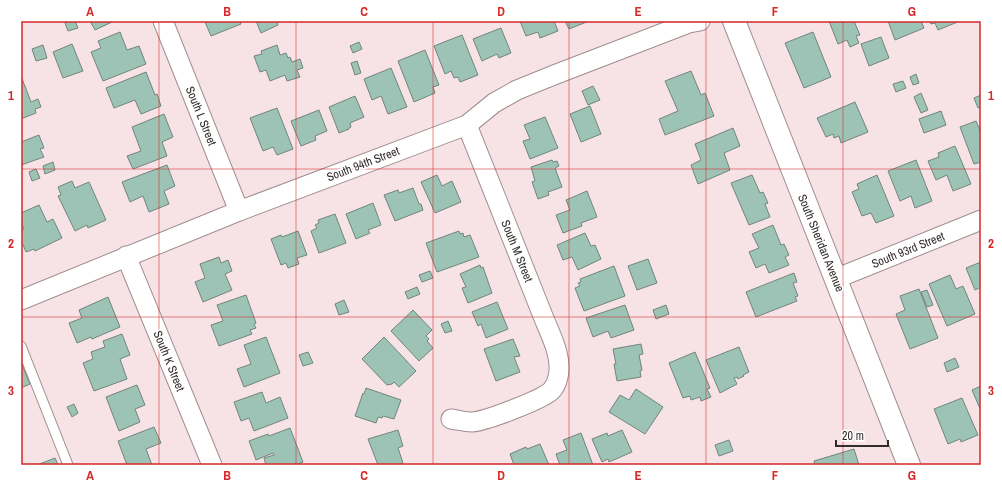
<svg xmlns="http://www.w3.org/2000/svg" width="1002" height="486" font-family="'Archivo Narrow',sans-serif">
	<rect width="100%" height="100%" fill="#f7e3e5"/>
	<g fill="#9cc3b6" stroke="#72847e">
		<path d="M69 21H75L78 28 68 31 65 23Z"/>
		<path d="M90 21H114L95 30Z"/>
		<path d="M208 21H240L241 24 211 36 205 22Z"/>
		<path d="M256 21H282L277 23 278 25 261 33Z"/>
		<path d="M520 21H554L558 31 540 38 538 32 526 36Z"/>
		<path d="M565 21H589L569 29Z"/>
		<path d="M829 21H854L860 35 856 36 859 43 850 47 847 40 838 44Z"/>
		<path d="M888 21H921L924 28 895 40Z"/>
		<path d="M929 21H960L938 30 935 23 931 24Z"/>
		<path d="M501 28 511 53 499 58 497 54 482 61 473 39Z"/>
		<path d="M120 32 127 50 139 46 146 64 103 81 91 52 101 48 98 41Z"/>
		<path d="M813 32 831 77 804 88 785 43Z"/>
		<path d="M462 35 478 75 460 82 458 77 454 78 451 71 445 74 434 46Z"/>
		<path d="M881 37 889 58 869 66 861 44Z"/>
		<path d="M359 42 362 49 353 53 350 46Z"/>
		<path d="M72 44 83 71 63 78 53 52Z"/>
		<path d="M43 45 47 58 36 61 32 49Z"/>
		<path d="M277 45 280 55 286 53 288 58 290 57 292 62 300 59 303 68 297 70 300 77 287 81 285 75 270 81 266 70 260 72 254 56 262 54 261 51Z"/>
		<path d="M425 50 439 85 433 87 435 93 414 102 398 61Z"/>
		<path d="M357 61 361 73 355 75 351 63Z"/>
		<path d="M391 68 407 107 388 114 381 96 372 100 364 79Z"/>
		<path d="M691 71 701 95 705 93 714 116 665 135 659 119 678 111 665 81Z"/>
		<path d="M146 72 155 95 157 94 161 106 141 114 135 100 114 108 106 88Z"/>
		<path d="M916 74 919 83 913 85 910 77Z"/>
		<path d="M21 76 31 102 38 99 41 107 35 109 36 113 21 119Z"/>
		<path d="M903 81 906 88 896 92 893 84Z"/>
		<path d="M593 86 600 100 588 105 582 91Z"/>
		<path d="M921 93 928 110 921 113 914 97Z"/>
		<path d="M981 95V107L978 108 974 98Z"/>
		<path d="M355 96 364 117 350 123 351 127 349 128V129L339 133 329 107Z"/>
		<path d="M855 102 868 132 841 143 839 136 834 138 833 134 826 137 817 118Z"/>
		<path d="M590 106 601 134 581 142 570 114Z"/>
		<path d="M277 108 293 149 277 155 273 147 263 151 250 118Z"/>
		<path d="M319 110 327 131 315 136 316 140 301 146 291 121Z"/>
		<path d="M941 111 946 125 924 133 919 119Z"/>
		<path d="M164 114 173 137 162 142 167 156 133 169 127 156 141 151 132 127Z"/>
		<path d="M545 117 558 148 530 159 523 141 530 139 524 125Z"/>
		<path d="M976 121 981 133V162L974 164 960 127Z"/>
		<path d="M733 128 740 146 724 153 730 170 698 184 691 165 701 160 695 144Z"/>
		<path d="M39 135 44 148 40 149 44 157 21 165V142Z"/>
		<path d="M955 146 971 184 953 191 947 175 936 180 928 161 939 157 938 153Z"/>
		<path d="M552 160 553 162 557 161 559 166 555 168 562 187 548 192 549 195 538 199 532 182 535 181 531 167Z"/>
		<path d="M916 160 932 201 915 208 911 196 900 201 888 171Z"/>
		<path d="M53 162 55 170 45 174 43 166Z"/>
		<path d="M167 165 175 186 164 191 169 204 149 212 143 196 130 202 122 182Z"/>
		<path d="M36 169 40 178 32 181 29 172Z"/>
		<path d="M437 175 442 186 452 181 461 202 435 213 421 182Z"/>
		<path d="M752 175 760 193 763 192 768 203 765 204 770 217 749 225 731 183Z"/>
		<path d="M877 175 894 216 876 223 871 213 862 216 852 192 859 189 857 184Z"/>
		<path d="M72 181 75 188 89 182 106 220 88 228 87 225 75 231 58 196 61 195 58 187Z"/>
		<path d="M413 188 419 204H421L423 210 395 221 384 195 398 190 399 193Z"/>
		<path d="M587 191 597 217 581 223 582 226 563 233 556 215 570 210 566 200Z"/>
		<path d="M373 203 381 225 368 230 370 233 356 239 346 214Z"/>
		<path d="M39 205 47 222 53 219 62 238 35 251 34 249 26 252 21 240V230L24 229 21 222V213Z"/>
		<path d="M335 214 346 243 319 253 311 231 317 228 315 225 319 223 318 220Z"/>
		<path d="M773 225 781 245 784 244 789 255 785 257 789 265 769 273 765 264 756 268 749 252 759 248 752 234Z"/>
		<path d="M298 231 307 255 297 258 299 264 288 268 286 263 281 265 271 239 281 235 282 237Z"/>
		<path d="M459 231 460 234 463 233 464 237 470 235 479 257 437 272 426 243Z"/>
		<path d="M585 233 591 246 595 245 601 259 578 270 572 257 563 260 557 245Z"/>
		<path d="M219 257 221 263 228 260 232 271 225 274 232 290 203 302 195 282 205 278 200 264Z"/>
		<path d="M648 259 657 283 637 290 628 266Z"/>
		<path d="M981 262V287L975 290 966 268Z"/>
		<path d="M480 265 481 268 483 267 492 293 468 303 462 288 466 287 460 274Z"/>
		<path d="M614 266 625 296 584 311 575 288 580 286 578 283 581 282 580 279Z"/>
		<path d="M430 271 433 278 422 282 419 275Z"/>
		<path d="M794 273 797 282 793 283 798 296 795 297 797 301 756 317 746 292Z"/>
		<path d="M950 275 956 289 963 286 975 314 947 326 929 284Z"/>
		<path d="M417 287 420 294 408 299 405 292Z"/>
		<path d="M919 289 938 338 910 349 896 314 905 310 900 296Z"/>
		<path d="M927 290 933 305 927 307 921 292Z"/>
		<path d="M246 295 256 323 254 324 256 328 250 330 252 334 219 346 211 325 223 321 217 305Z"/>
		<path d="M108 297 120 327 92 339 91 337 77 343 69 323 82 318 79 310Z"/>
		<path d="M344 300 349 312 339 315 335 304Z"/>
		<path d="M497 302 508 329 486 338 481 324 478 326 472 312Z"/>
		<path d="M625 305 634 330 611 338 608 331 593 337 586 318Z"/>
		<path d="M666 305 669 314 656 319 653 310Z"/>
		<path d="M413 310 432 330 426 336 429 339 427 341 433 348 419 361 391 331Z"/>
		<path d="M448 321 452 331 445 333 441 324Z"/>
		<path d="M122 334 130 355 120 359 127 379 94 391 83 363 93 359 91 352 105 347 103 341Z"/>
		<path d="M266 337 280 373 244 387 237 369 251 364 244 345Z"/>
		<path d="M384 337 416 371 399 387 394 382 392 384 387 385 362 359Z"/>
		<path d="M513 339 520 356 514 357 520 372 496 381 484 349Z"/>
		<path d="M641 344 643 354 639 355 642 370 640 371 641 377 617 381 614 364H616L613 349Z"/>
		<path d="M739 347 749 372 743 375 744 376 738 379 737 377 734 378 737 384 720 393 706 360Z"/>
		<path d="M308 352 313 363 303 366 299 355Z"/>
		<path d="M695 352 710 388 707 389 711 397 701 401 700 397 691 400 690 396 683 398 669 363Z"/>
		<path d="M955 358 959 367 947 372 944 363Z"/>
		<path d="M21 362 30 384 21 388Z"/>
		<path d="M137 385 145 405 135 409 140 422 119 431 106 397Z"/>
		<path d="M981 386V411L972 390Z"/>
		<path d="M366 388 401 400 394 419 383 416 382 418 378 417 376 423 355 416 363 393 364 394Z"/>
		<path d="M636 389 663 407 645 434 609 412 620 395 629 400Z"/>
		<path d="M262 392 266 403 280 397 288 418 254 431 249 418 241 421 234 402Z"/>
		<path d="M962 398 978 435 961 442 960 439 948 444 934 409Z"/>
		<path d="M74 404 78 413 72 417 67 407Z"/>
		<path d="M154 427 161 443 146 449 152 465H127L118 441Z"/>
		<path d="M290 428 303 462 295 465H266L264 458 274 455 273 453 256 460 249 441 268 434 269 436Z"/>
		<path d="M398 430 403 446 398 448 403 463 397 465H378L368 439Z"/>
		<path d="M622 430 632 452 609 462 608 459 602 462 592 439 607 433 608 436Z"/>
		<path d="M581 433 593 465H560L556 454 567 450 563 440Z"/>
		<path d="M729 440 733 451 719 456 715 445Z"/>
		<path d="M540 444 549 465H514L510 454 526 447 527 449Z"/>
		<path d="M854 449 859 465H815L814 461Z"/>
		<path d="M55 458 58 465H37Z"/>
	</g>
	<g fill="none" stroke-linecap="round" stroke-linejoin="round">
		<g stroke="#a08e90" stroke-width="11">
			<path id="lane" d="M21 346 68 465"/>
		</g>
		<g stroke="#a08e90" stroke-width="21">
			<g id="street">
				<path d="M163 21 239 211"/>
				<path d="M126 256 212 465"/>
				<path d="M835 279 981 220"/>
				<path d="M21 300 239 211 467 125 494 103 517 90 554 75 689 23 700 21"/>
				<path d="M451 419C458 420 465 422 472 422 486 421 541 400 551 391 554 388 557 382 558 377 563 357 550 334 543 316L467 125"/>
			</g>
		</g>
		<g stroke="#a08e90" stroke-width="24">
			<path id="secondary" d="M734 21 909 465"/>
		</g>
		<use href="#lane" stroke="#fff" stroke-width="9"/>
		<use href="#street" stroke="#fff" stroke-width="19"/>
		<use href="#secondary" stroke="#fff" stroke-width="22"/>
	</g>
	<path fill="none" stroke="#d62828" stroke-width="1" stroke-opacity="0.55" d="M159 21V465M296 21V465M433 21V465M569 21V465M706 21V465M843 21V465M21 169H981M21 317H981"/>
	<g text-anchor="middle" stroke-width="3.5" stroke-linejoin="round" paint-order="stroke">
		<g font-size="12" fill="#332b2c" stroke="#fff">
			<text transform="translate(201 116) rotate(68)" y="4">South L Street</text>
			<text transform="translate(363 164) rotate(-21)" y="4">South 94th Street</text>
			<text transform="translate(821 243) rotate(68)" y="4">South Sheridan Avenue</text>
			<text transform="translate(908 250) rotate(-22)" y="4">South 93rd Street</text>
			<text transform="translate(517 251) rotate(68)" y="4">South M Street</text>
			<text transform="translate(169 361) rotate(68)" y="4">South K Street</text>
		</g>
	</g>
	<rect width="1002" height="486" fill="none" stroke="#ffffff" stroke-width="44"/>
	<path d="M836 440v6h52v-6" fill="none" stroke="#332b2c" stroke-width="2"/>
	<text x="842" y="440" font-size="12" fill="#332b2c" stroke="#ffffff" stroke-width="3" paint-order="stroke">20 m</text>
	<rect x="22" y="22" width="958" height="442" fill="none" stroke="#d62828" stroke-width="1.5"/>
	<g font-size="13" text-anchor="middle" font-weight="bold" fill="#d62828">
		<text x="90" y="16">A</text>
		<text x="227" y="16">B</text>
		<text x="364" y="16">C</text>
		<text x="501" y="16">D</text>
		<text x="638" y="16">E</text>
		<text x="775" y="16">F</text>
		<text x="912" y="16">G</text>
		<text x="11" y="100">1</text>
		<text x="991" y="100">1</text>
		<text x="11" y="248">2</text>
		<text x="991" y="248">2</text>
		<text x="11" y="395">3</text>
		<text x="991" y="395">3</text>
		<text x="90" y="480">A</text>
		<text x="227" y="480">B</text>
		<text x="364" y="480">C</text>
		<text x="501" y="480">D</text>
		<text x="638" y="480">E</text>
		<text x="775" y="480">F</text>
		<text x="912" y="480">G</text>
	</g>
</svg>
